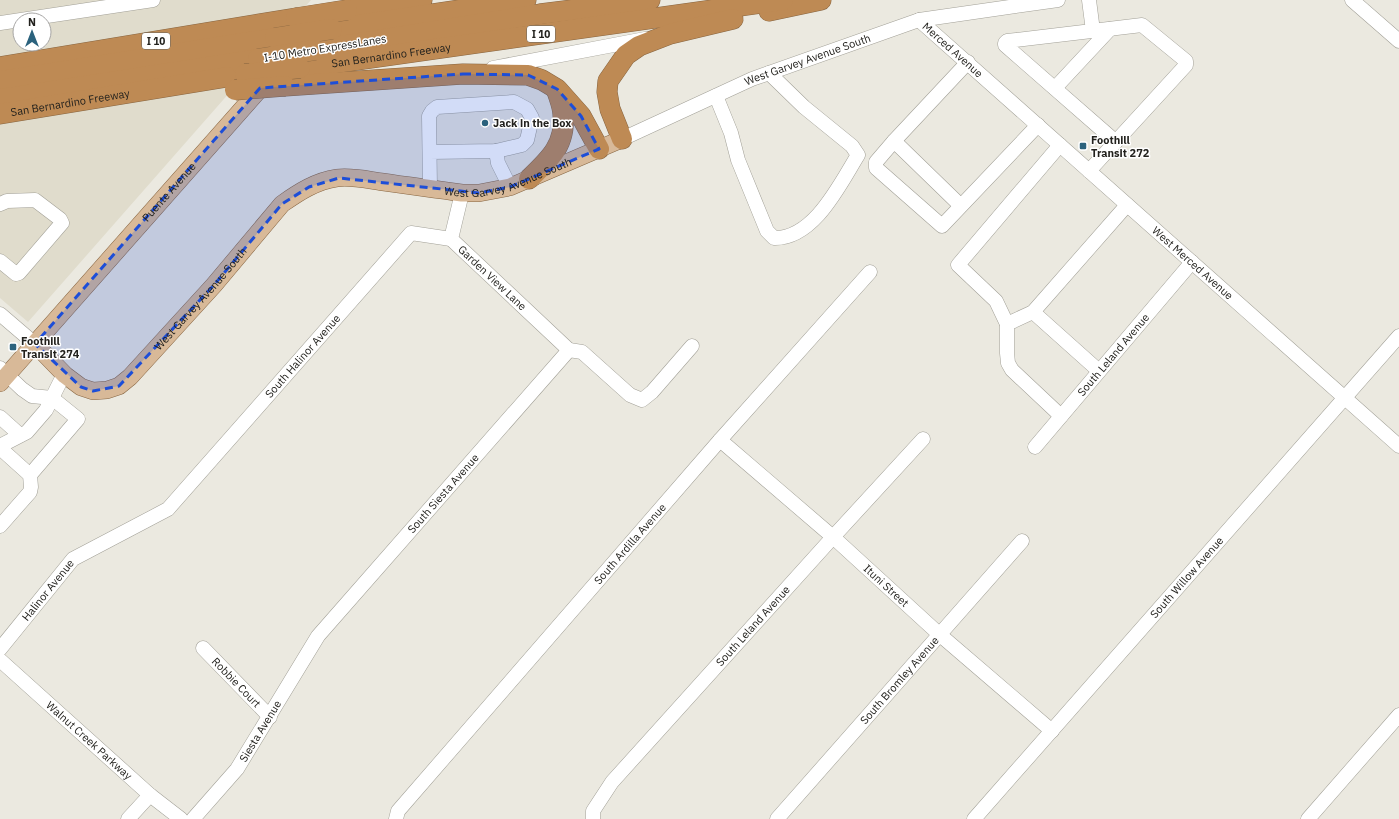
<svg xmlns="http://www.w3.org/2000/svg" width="1399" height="819" font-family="'IBM Plex Sans',sans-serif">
	<rect width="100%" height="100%" fill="#ebe9e0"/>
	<path fill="#e0dccc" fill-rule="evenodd" d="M0 0H311L28 322 0 298ZM20 20H44V44H20Z"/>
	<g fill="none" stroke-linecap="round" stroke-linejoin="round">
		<g stroke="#a2a097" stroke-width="15">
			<g id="minor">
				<path d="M1089 0 1093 31"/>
				<path d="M1352 0 1399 41"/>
				<path id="s1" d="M919 20 1399 446"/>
				<path d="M0 23 153 0"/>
				<path d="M493 68 645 39"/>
				<path d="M1055 88 1110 29"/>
				<path d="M716 96 731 133 738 160 767 231 774 238C814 239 840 184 858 155L852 146 804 107 769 73"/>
				<path id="s2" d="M622 139 752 79 919 20 1058 0"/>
				<path d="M894 141 968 62"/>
				<path d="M1060 145 958 265 996 301 1007 324V353L1008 363 1012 370 1061 416"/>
				<path d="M496 151 498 163 510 187"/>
				<path d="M430 152 496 151 522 145 527 140 532 118 527 109 514 102 437 107 432 111 429 116 430 188"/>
				<path d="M1089 171 1186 65V61L1142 25 1007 41 1005 43V45L1116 142"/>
				<path id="s3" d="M462 193 451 239 569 350"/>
				<path d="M0 204 7 201 35 200 60 219 62 223 19 273 16 274 0 261"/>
				<path d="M961 206 894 141 876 162V168L942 226 1038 125"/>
				<path d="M1033 312 1099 371"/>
				<path d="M0 314 35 344"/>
				<path d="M1007 324 1033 312 1127 205"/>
				<path d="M569 350 582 352 630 395 642 400 652 392 692 346"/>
				<path d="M0 368 22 389 32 396 52 398 78 419 30 475"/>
				<path d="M0 417 20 435"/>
				<path id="s4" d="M720 440 833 537 939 634 1052 731"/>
				<path d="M0 446 27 432 46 410 64 374"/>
				<path id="s5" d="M1035 447 1192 262"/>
				<path d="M0 448 30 475 31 487 30 492 0 526"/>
				<path id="s6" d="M203 648 270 717"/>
				<path id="s7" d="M0 649 73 559 168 509 411 233 451 239"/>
				<path id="s8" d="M0 660 150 795 181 819"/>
				<path d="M128 819 150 795"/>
				<path id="s9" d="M193 819 237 769 318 636 569 350"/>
				<path id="s10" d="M396 819 398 811 720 440 870 272"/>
				<path id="s11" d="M593 819V811L612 782 833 537 923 439"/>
				<path id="s12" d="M777 819 1022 541"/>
				<path id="s13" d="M974 819 1399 336"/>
				<path d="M1308 819 1399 715"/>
			</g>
		</g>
		<g stroke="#876541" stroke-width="18">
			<g id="major">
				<path id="s14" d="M35 344 65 375 81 387 93 391 107 390 119 386 130 377 214 285 282 204C299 192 316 181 337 178 352 176 368 180 383 182 409 186 436 189 462 193H479L510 187 622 139"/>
				<path id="s15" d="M0 383 266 82"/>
			</g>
		</g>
		<g stroke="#876541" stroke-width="21">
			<g id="highway">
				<path d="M347 10 422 0"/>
				<path d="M769 11 821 0"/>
				<path d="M332 29 526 0"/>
				<path d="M315 50 540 14 650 0"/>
				<path d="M0 67 296 18"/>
				<path id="s16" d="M300 68 783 0"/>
				<path d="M0 81 275 38"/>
				<path d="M285 86 463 74 528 75 542 80 557 89 581 116 599 149"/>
				<path d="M0 99 258 59"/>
				<path id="s17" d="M0 114 227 77"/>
				<path d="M622 139 610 109 607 92 608 81 626 55 639 46 670 34 733 19"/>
				<path d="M529 179C549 160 566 145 563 115 563 107 559 98 557 91"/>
			</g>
		</g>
		<use href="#minor" stroke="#fff" stroke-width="14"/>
		<use href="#major" stroke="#d8b998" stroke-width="17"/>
		<use href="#highway" stroke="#be8a54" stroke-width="20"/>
		<g stroke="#876541" stroke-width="21" stroke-linecap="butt">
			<g id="highway-bridge">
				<path d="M296 18 347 10"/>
				<path d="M275 38 332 29"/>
				<path d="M258 59 315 50"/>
				<path d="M245 74 300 68"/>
				<path d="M235 90 285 86"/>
			</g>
		</g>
		<use href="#highway-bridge" stroke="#be8a54" stroke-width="20"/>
	</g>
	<path fill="#1d4ed8" fill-opacity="0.2" stroke="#1d4ed8" stroke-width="3" stroke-dasharray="8 5" stroke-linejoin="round" d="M463 74 528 75 557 89 581 116 599 149 510 187 479 193 339 178 309 187 282 204 214 285 119 386 93 391 81 387 35 344 260 88Z"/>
	<g fill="#2b627d" stroke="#fff" stroke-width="1.5">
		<circle cx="485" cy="123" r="4"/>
		<rect x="1079" y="142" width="8" height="8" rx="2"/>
		<rect x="9" y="343" width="8" height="8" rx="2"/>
	</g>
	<g text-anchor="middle" stroke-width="3" stroke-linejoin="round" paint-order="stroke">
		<g fill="#fff" stroke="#646461" stroke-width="1">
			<rect x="527" y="26" width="28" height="16" rx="3"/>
			<rect x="142" y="33" width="28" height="16" rx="3"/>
		</g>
		<g font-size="10" font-weight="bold" fill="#22211d">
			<text x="541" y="38">I 10</text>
			<text x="156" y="45">I 10</text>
		</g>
		<g font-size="11" fill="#22211d" stroke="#fff">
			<text transform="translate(325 48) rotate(-9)" y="4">I-10 Metro ExpressLanes</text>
			<text dy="4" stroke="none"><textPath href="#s1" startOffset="45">Merced Avenue</textPath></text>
			<text dy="4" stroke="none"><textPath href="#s16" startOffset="92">San Bernardino Freeway</textPath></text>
			<text dy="4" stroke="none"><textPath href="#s2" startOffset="202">West Garvey Avenue South</textPath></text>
			<text dy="4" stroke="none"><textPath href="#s17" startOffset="71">San Bernardino Freeway</textPath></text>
			<text dy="4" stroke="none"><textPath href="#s14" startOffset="583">West Garvey Avenue South</textPath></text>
			<text dy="4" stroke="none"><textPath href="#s15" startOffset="255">Puente Avenue</textPath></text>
			<text dy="4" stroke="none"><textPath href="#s1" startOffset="366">West Merced Avenue</textPath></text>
			<text dy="4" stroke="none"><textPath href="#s3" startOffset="104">Garden View Lane</textPath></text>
			<text dy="4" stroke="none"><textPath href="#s14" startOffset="222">West Garvey Avenue South</textPath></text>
			<text dy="4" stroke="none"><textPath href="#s5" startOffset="121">South Leland Avenue</textPath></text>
			<text dy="4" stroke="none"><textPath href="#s7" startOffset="427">South Halinor Avenue</textPath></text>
			<text dy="4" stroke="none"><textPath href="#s9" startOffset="412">South Siesta Avenue</textPath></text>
			<text dy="4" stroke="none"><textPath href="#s10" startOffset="362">South Ardilla Avenue</textPath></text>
			<text dy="4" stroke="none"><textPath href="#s13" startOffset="322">South Willow Avenue</textPath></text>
			<text dy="4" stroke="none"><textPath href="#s4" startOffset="221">Ituni Street</textPath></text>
			<text dy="4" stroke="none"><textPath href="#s7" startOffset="76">Halinor Avenue</textPath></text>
			<text dy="4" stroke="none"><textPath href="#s11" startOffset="253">South Leland Avenue</textPath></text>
			<text dy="4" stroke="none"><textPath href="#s12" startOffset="185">South Bromley Avenue</textPath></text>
			<text dy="4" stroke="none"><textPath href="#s6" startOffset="48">Robbie Court</textPath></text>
			<text dy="4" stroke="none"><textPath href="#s9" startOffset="111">Siesta Avenue</textPath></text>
			<text dy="4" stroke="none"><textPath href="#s8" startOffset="120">Walnut Creek Parkway</textPath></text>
		</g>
		<g font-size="11" font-weight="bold" fill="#22211d" stroke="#fff" text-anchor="start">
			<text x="493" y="127">Jack in the Box</text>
			<text x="1091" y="144">Foothill<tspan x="1091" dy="13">Transit 272</tspan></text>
			<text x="21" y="345">Foothill<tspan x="21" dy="13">Transit 274</tspan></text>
		</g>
	</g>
	<g transform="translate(32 32)"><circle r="19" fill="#ffffff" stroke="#a7a6a5"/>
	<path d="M0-3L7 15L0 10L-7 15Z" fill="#2b627d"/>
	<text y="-6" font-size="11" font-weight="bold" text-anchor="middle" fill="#22211d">N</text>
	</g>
</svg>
